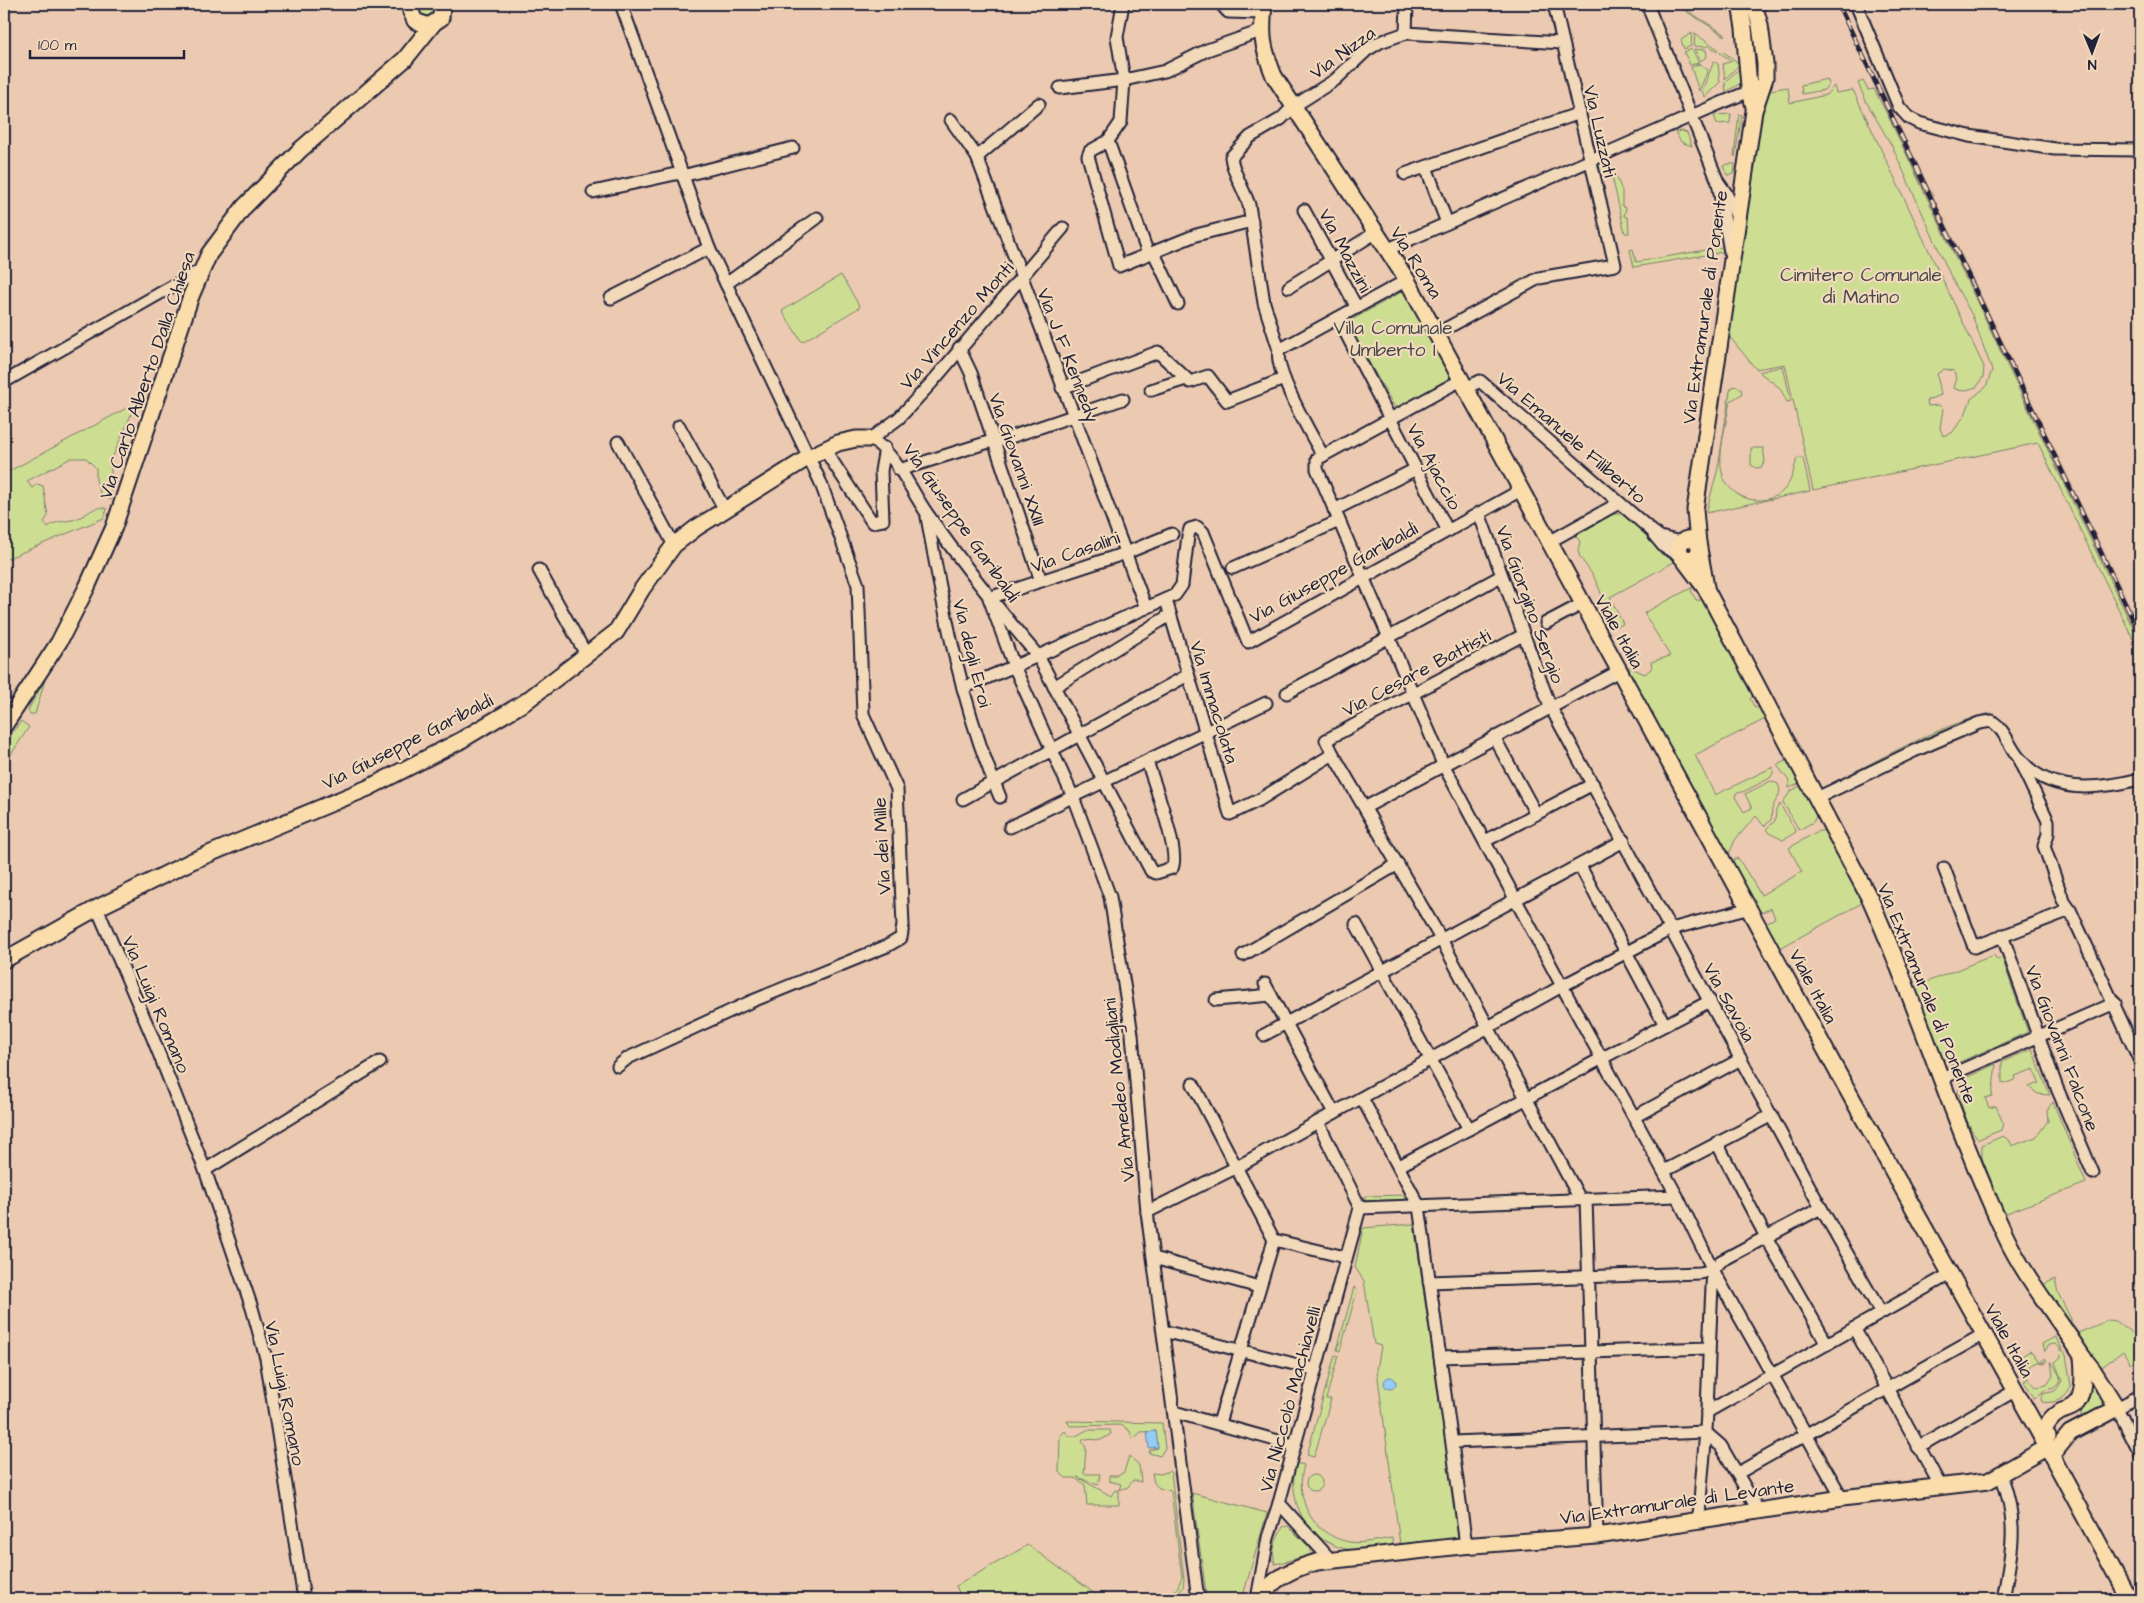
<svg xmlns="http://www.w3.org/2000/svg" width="2144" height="1603" font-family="'Architects Daughter',sans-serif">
	<rect width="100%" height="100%" fill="#ecc9b1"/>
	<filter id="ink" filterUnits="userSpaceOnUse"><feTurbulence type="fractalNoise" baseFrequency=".02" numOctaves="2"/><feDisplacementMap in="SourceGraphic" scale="10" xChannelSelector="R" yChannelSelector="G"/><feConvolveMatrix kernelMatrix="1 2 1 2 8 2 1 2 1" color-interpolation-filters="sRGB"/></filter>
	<g filter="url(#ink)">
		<path fill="#e4bba8" d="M1881 86 2140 625V653L1868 91Z"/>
		<g fill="#cdde93" stroke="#788067">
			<circle cx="427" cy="10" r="7"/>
			<path d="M1675 4H1677L1726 35 1725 36Z"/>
			<path d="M1692 33 1691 46 1684 49 1681 40Z"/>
			<path d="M1695 34 1718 49 1717 51 1708 45 1706 47 1694 46Z"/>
			<path d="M1692 49 1699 63 1690 65 1684 52Z"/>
			<path d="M1694 49 1706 50 1707 56 1701 61Z"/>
			<path d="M1722 51 1740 64 1725 79 1723 64 1732 61 1720 53Z"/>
			<path d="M1714 61 1718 64 1720 82 1705 97 1702 91Z"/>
			<path d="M1700 64 1708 70 1699 91 1691 67Z"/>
			<path d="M1741 67V83L1726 92 1725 82Z"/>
			<path d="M1827 79 1829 83 1824 90 1802 94 1801 85Z"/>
			<path d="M1863 81 1868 90 1874 89 1889 118 2140 643V653L2038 443 1813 490 1785 364 1756 369 1729 336 1765 91 1788 87 1790 103 1826 95 1834 86 1836 93 1853 90 1984 367 1983 377 1977 387 1962 391 1953 388 1956 378 1954 371 1944 369 1937 374 1941 395 1927 400 1928 406 1939 405 1943 409 1940 428 1943 436 1952 433 1965 415 1971 399 1986 387 1992 370 1972 315 1952 279 1893 148 1866 101 1858 83Z"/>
			<path d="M1731 114 1730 123 1717 124 1714 115Z"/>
			<path d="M1739 114 1742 115 1735 157 1734 156Z"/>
			<path d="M1682 131 1687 133 1692 146 1681 142 1675 132Z"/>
			<path d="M1610 160 1622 191V206L1626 208 1624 216 1628 218 1629 233H1625L1612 176 1601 173 1598 165Z"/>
			<path d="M1728 164H1735L1734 174 1727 175 1723 166Z"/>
			<path d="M1723 247V252L1634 267 1630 250 1633 249 1636 262Z"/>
			<path d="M841 275 860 307 802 342 782 311Z"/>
			<path d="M1405 290 1453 378 1397 411 1346 323Z"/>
			<path d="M1783 366 1791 401 1787 402 1780 388 1759 372Z"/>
			<path d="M1737 386 1741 389 1742 394 1730 401C1727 420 1717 455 1722 473 1729 500 1764 509 1784 490 1792 481 1794 469 1797 458H1803L1810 491 1706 513 1718 468 1730 391 1732 387Z"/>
			<path d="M136 403 111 461V500L101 495 96 480V468L86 458H71L27 481 32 488 37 484 43 486 48 516 44 522 48 527C58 519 67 523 78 518 89 514 95 504 107 509L104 518 4 560V474Z"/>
			<path d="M1751 448H1763L1765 461 1762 467 1756 468 1751 465Z"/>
			<path d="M1613 514H1622L1627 516 1674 562 1610 597 1623 624 1616 627C1602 620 1605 600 1599 588 1595 577 1587 567 1580 557L1578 551 1580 541 1575 536Z"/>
			<path d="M1693 587 1691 591 1696 600H1704L1755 693 1750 699 1755 708H1762L1767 718 1695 755 1715 795 1773 767V773L1770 778 1743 792 1736 793 1735 797 1744 812 1752 808 1745 794 1771 781 1778 784C1783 794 1776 799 1773 806 1771 810 1772 816 1771 820L1764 826 1756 816 1735 840 1729 854 1626 666 1645 674 1652 668 1651 662 1670 656 1644 613Z"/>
			<path d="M45 680 35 714H30L28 710Z"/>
			<path d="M1991 713 1995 717 1834 787 1832 783C1881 759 1939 725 1991 713Z"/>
			<path d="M21 721 29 727 4 765V745Z"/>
			<path d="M1788 760 1801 783 1789 788V781L1777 765Z"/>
			<path d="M1802 785 1818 813 1813 822 1799 830 1783 802 1791 791Z"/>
			<path d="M1780 804 1796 832 1783 840 1769 833 1766 829 1775 821 1776 810Z"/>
			<path d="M1818 831H1827L1864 902 1780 948 1766 923 1775 918 1771 908 1761 913 1732 860 1738 858 1761 895 1802 872 1789 848Z"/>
			<path d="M1994 955 1997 960 2002 958 2028 1032 1955 1064 1948 1063 1940 1055 1914 987Z"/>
			<path d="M2032 1049 2050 1095 2038 1094 2029 1087 2039 1083 2034 1069 2015 1076 2016 1079 2005 1084 2002 1083V1062Z"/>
			<path d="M1996 1064 1992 1096 1985 1098 1989 1108 1996 1106 2003 1123 2001 1130 1979 1139C1969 1132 1953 1090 1961 1080Z"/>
			<path d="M2053 1102 2086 1183 2004 1214 1982 1158V1145L2003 1136 2010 1141 2012 1146 2036 1137 2048 1121 2047 1110Z"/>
			<path d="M1407 1195 1411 1199 1365 1201V1196Z"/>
			<path d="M1414 1224 1459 1538 1400 1544 1377 1370 1381 1346 1374 1344 1364 1281 1355 1267 1363 1228Z"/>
			<path d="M2055 1279 2058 1293 2071 1319V1323L2044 1288 2043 1285Z"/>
			<path d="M1354 1287 1357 1291 1340 1351 1337 1350Z"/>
			<path d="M2109 1320 2116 1321 2132 1333 2140 1332V1354L2131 1364 2123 1351 2102 1367H2099L2075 1329 2078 1333Z"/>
			<path d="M2055 1337 2066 1355 2071 1386C2067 1399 2055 1404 2042 1402L2041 1398 2043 1394 2055 1391 2062 1381 2055 1362 2061 1357 2060 1348 2055 1344 2049 1345 2044 1352 2042 1344Z"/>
			<path d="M2030 1351 2039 1361H2044L2045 1358 2047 1360 2045 1363 2038 1362 2031 1365 2028 1375 2018 1358Z"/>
			<path d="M1335 1355 1338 1356 1326 1399H1331L1314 1457 1307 1455Z"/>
			<path d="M2051 1361 2060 1376 2059 1383 2054 1388 2043 1391 2035 1399 2024 1381 2028 1378 2036 1387 2047 1385 2053 1376Z"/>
			<path d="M2090 1376 2109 1406 2080 1419Z"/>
			<path d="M1067 1421 1162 1423 1165 1448 1160 1456 1149 1453 1150 1450 1158 1448 1156 1431 1141 1432 1133 1439 1129 1430 1121 1425 1070 1426Z"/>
			<path d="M1087 1430H1110L1111 1434 1101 1440 1084 1439 1082 1441 1086 1448 1084 1474H1100L1098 1485 1077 1477 1111 1496 1115 1490 1119 1491V1505H1087L1085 1485 1075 1478H1066L1059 1472 1060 1436 1065 1431 1069 1436H1076Z"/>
			<path d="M1129 1456 1139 1465 1141 1482 1133 1480 1128 1487 1119 1490 1121 1484 1109 1481V1476H1118L1124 1472Z"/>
			<path d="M1296 1463 1304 1465C1294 1499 1312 1535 1349 1542 1363 1544 1378 1540 1392 1538L1393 1547C1378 1548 1361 1552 1346 1549 1305 1540 1287 1501 1296 1463Z"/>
			<path d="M1169 1471 1171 1473 1184 1579 1183 1587 1175 1599H1162L1177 1589 1182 1577 1171 1491 1159 1488 1154 1483 1152 1473 1161 1474Z"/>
			<circle cx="1314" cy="1483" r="8"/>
			<path d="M1192 1493 1267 1513 1242 1599H1207Z"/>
			<path d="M1288 1526 1311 1549V1555L1275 1564C1271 1551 1276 1538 1283 1527Z"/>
			<path d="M1028 1545 1102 1599H962L956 1586Z"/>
		</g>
		<g fill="#95ccf4" stroke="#6788aa">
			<circle cx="1390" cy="1383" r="6"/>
			<path d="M1156 1431 1158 1447 1149 1448 1147 1432Z"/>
		</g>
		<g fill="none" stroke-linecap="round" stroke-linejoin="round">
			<g stroke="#22223b" stroke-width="15">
				<g id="minor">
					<path d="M1123 4 1117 37 1124 80 1121 122 1108 141 1090 151 1088 156 1119 266 1196 235 1252 221"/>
					<path d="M1221 4 1228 12 1263 13"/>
					<path d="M1647 4 1718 182 1726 193 1737 217"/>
					<path d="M1856 4 1899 107 1909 118 1919 123 1969 136 2055 149 2140 150"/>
					<path d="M1406 33 1407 4"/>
					<path d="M1060 88 1124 80 1165 71 1207 50 1261 31"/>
					<path d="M951 120 977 157 1146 608"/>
					<path d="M1108 141 1148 254"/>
					<path d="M977 157 1039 104"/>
					<path d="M1426 167 1447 223"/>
					<path d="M1405 174 1580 113"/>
					<path d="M682 176 793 148"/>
					<path d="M1718 182 1730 252"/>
					<path d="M593 192 680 173"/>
					<path d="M1304 210 1357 308"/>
					<path d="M1063 228 934 380 899 418 871 439C898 456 910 490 928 515 962 563 999 610 1038 656L1175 595 1182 585 1188 536 1190 529 1197 527 1203 532 1248 642 1521 490"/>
					<path d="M1386 250 1721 103 1750 91H1756"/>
					<path d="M1154 253 1178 304"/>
					<path d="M726 284 817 218"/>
					<path d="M1289 287 1375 233"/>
					<path d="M611 298 709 248"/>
					<path d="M1338 318 1448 531"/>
					<path d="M1436 334 1539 278 1615 265 1554 4"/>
					<path d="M959 348 971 373 1041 581"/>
					<path d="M1279 350 1407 280"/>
					<path d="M1461 380 1317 459V469L1443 764 1562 986 1677 1196 1713 1270 1842 1498"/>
					<path d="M4 382 201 270"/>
					<path d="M1062 388 1158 352 1190 382 1208 376 1227 401 1284 379"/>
					<path d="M1466 388 1480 381 1652 531 1660 537 1681 542"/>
					<path d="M1151 390 1186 379"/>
					<path d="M679 426 725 510"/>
					<path d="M618 442 674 545"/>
					<path d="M825 450 872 522 883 520 881 471 885 448"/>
					<path d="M1323 456C1312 436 1273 370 1279 350L1264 303 1249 205C1244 189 1233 174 1231 157L1250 137 1281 119 1294 106 1335 80 1367 50 1380 42 1406 33 1562 43"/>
					<path d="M899 470 992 441 1002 440 1123 399"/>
					<path d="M1334 510 1416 469"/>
					<path d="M1479 513 1550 706 1821 1208 1881 1313"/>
					<path d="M927 517C944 612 962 708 1000 797"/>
					<path d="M1172 534 1126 553 989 598 1014 666 1073 797 1110 897 1132 1034 1147 1212 1198 1599"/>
					<path d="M1654 535 1664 547 1681 556"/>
					<path d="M1549 542 1619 503"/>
					<path d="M1233 568 1339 521"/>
					<path d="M539 570 587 656"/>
					<path d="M1166 600 1230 814 1259 800 1333 754 1326 740 1523 635"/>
					<path d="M1546 623 1582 604"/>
					<path d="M1054 687 1170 615"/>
					<path d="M963 688 1038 656 1151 871 1156 873 1172 868C1181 853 1153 781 1147 761"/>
					<path d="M1287 693 1501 576"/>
					<path d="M1494 737 1536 814"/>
					<path d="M1333 754 1441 939 1580 1199"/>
					<path d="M2020 762 2048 821V834L2044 846 2063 900 2070 910 2140 1061"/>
					<path d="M1817 798 1914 751 1979 723 1992 721C2006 731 2008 745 2019 758 2049 796 2100 789 2140 779"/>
					<path d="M963 799 1188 675"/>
					<path d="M1366 807 1619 671"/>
					<path d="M1010 827 1266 703"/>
					<path d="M1485 841 1593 784"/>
					<path d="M1580 866 1665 1025"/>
					<path d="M1944 868 1974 947 2070 910"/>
					<path d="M97 908 152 1036 205 1170 252 1308 266 1358 304 1599"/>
					<path d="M1356 924 1469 1129"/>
					<path d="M2002 935 2057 1088 2093 1173"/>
					<path d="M1243 955 1398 864"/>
					<path d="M1265 984 1334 1113"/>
					<path d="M1216 1000 1271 995"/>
					<path d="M1264 1035 1624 841"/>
					<path d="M618 1066 628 1058 750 1002 887 946 901 938 903 925 897 789 863 714 858 585 820 481 709 248 621 4"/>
					<path d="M1943 1078 2115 1003"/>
					<path d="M1193 1084 1274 1240 1219 1423"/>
					<path d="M1362 1098 1419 1206 1466 1545"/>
					<path d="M1634 1117 1741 1059"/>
					<path d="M1318 1122 1360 1208"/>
					<path d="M1717 1143 1766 1237 1827 1344"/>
					<path d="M1399 1166 1710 1001"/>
					<path d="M205 1170 380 1062"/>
					<path d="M1664 1171 1772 1115"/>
					<path d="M1586 1199 1597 1536"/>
					<path d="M1360 1208 1677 1196"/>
					<path d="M1147 1212 1237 1167 1562 986 1671 929 1750 908"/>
					<path d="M1274 1240 1345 1257"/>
					<path d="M1154 1258 1259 1287"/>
					<path d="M1429 1282 1700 1273 1713 1270 1721 1261 1821 1208"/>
					<path d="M1854 1328 1941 1487"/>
					<path d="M1163 1331 1314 1369"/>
					<path d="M1440 1357 1708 1348"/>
					<path d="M2140 1396 2117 1408 2140 1453"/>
					<path d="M1174 1412 1293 1445"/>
					<path d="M1707 1412 1950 1274"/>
					<path d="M1453 1442 1705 1432 1721 1446 1758 1510"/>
					<path d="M1918 1447 2016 1390"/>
					<path d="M1738 1473 1984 1334"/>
					<path d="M2001 1475C2019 1520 2012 1554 2003 1599"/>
					<path d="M1279 1503 1330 1559"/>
					<path d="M1699 1520C1700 1484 1706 1447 1707 1410 1709 1363 1710 1317 1713 1270"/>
					<path d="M1257 1599 1268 1538 1279 1503 1360 1208"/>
				</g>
			</g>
			<g stroke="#22223b" stroke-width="19">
				<g id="major">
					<path d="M412 4 411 12 415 21 429 26 441 18 442 4"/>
					<path d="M1264 4C1261 36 1262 46 1274 76L1407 280 1838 1073 2041 1436 2129 1599"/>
					<path d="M1740 4 1744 28 1749 86 1754 107"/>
					<path d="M1698 543 1695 510 1754 111 1765 78V64L1760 25 1754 4"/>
					<path d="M1699 553 1691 560 1681 556 1679 546C1683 538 1691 536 1698 543L1706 587"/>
					<path d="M1681 556 1706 589 1871 901C1920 1011 1954 1126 2005 1235 2025 1278 2057 1316 2082 1356L2093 1370 2117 1408 2070 1433 2057 1449 2046 1448"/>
					<path d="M4 726 59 642 87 587 114 527 191 296 209 254 244 207 300 150 405 59 433 24"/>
					<path d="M4 960 97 908 192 861 368 788 458 742 525 702 616 632 642 589 674 545 696 528 809 457 838 443 856 439H871"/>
					<path d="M2048 1436H2041C2045 1427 2050 1417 2060 1412 2064 1410 2070 1409 2074 1406 2086 1396 2083 1369 2082 1356"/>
					<path d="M1259 1599C1273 1578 1292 1569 1317 1562L1461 1546 1597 1536 1842 1498 1988 1481 2046 1448"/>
				</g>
			</g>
			<use href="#minor" stroke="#f2d9ba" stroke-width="11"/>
			<use href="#major" stroke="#faddab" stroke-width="15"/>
			<g stroke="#22223b" stroke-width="5">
				<path id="rail" d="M1838 4 2140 634"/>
			</g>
			<use href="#rail" stroke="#f2d9ba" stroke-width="3" stroke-dasharray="9" stroke-linecap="butt"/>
		</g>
	</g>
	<g text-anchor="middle" stroke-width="4.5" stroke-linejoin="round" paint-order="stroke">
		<g font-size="19" fill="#22223b" stroke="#f2d9ba">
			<text transform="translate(1342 52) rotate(-36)" y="7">Via Nizza</text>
			<text transform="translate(1601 131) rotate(77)" y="7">Via Luzzati</text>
			<text transform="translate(1346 250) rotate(62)" y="7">Via Mazzini</text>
			<text transform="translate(1417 262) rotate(58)" y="7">Via Roma</text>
			<text transform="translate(1704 307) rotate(-82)" y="7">Via Extramurale di Ponente</text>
			<text transform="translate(956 325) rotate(-49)" y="7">Via Vincenzo Monti</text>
			<text transform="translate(1069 355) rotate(69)" y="7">Via J F Kennedy</text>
			<text transform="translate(146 375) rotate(-71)" y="7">Via Carlo Alberto Dalla Chiesa</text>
			<text transform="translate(1572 437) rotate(41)" y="7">Via Emanuele Filiberto</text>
			<text transform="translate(1018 459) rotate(71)" y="7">Via Giovanni XXIII</text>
			<text transform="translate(1435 466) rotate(62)" y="7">Via Ajaccio</text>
			<text transform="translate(962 522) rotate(55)" y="7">Via Giuseppe Garibaldi</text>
			<text transform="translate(1075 551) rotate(-19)" y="7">Via Casalini</text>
			<text transform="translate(1333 572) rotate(-29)" y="7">Via Giuseppe Garibaldi</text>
			<text transform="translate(1531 604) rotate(70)" y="7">Via Giorgino Sergio</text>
			<text transform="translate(1620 631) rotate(61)" y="7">Viale Italia</text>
			<text transform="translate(973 653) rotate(76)" y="7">Via degli Eroi</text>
			<text transform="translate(1416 672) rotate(-28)" y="7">Via Cesare Battisti</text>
			<text transform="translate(1215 702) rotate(73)" y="7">Via Immacolata</text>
			<text transform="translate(407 741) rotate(-27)" y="7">Via Giuseppe Garibaldi</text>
			<text transform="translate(881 846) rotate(-93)" y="7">Via dei Mille</text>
			<text transform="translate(1814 986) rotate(62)" y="7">Viale Italia</text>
			<text transform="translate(1928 993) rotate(68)" y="7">Via Extramurale di Ponente</text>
			<text transform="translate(1730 1002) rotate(61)" y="7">Via Savoia</text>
			<text transform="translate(157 1004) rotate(67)" y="7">Via Luigi Romano</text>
			<text transform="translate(2063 1048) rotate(69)" y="7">Via Giovanni Falcone</text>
			<text transform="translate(1118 1090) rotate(-96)" y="7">Via Amedeo Modigliani</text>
			<text transform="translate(2010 1340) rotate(61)" y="7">Viale Italia</text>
			<text transform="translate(286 1393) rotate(79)" y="7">Via Luigi Romano</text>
			<text transform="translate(1289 1399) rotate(-75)" y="7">Via Niccolò Machiavelli</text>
			<text transform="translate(1677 1501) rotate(-8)" y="7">Via Extramurale di Levante</text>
		</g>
		<g font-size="19" fill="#44484d" stroke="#f2d9ba">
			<text x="1861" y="281">Cimitero Comunale<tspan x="1861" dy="22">di Matino</tspan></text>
			<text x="1393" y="334">Villa Comunale<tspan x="1393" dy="22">Umberto I</tspan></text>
		</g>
	</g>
	<rect width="2144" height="1603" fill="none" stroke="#f2d9ba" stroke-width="20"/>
	<rect x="10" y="10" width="2124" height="1583" fill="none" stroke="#22223b" stroke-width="2" filter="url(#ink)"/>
	<g transform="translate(2092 52) rotate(179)" stroke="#f2d9ba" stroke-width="4" paint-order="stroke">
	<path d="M0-4L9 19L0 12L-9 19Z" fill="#22223b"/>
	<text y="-8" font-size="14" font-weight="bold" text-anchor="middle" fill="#22223b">N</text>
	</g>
	<path d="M30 50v8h154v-8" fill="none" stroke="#22223b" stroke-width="2.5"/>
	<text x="38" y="50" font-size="15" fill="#22223b" stroke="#f2d9ba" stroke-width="4" paint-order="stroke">100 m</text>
</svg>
